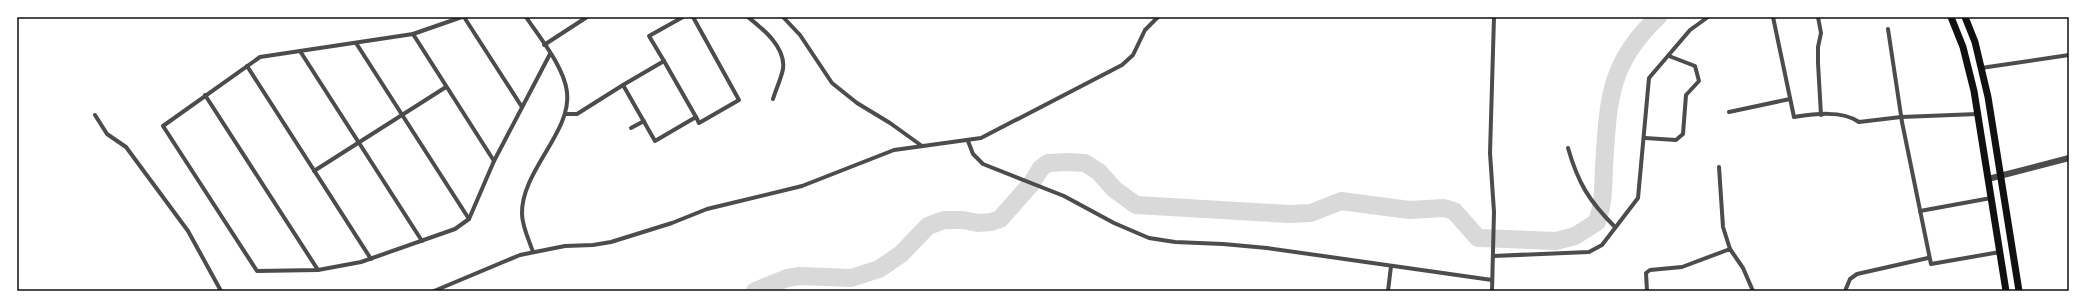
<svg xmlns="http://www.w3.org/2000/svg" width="2086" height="308" font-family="Barlow,sans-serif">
	<rect width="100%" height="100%" fill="#fff"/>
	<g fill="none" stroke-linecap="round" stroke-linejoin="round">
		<path stroke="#d9d9d9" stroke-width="18" d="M755 291 787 278 800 276 851 278 879 269 901 254 928 226 944 220H963L978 223 991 222 1000 219 1031 184 1041 168 1048 163 1068 162 1085 163 1099 172 1114 189 1136 205 1289 214 1311 213 1341 201 1409 210 1444 208 1454 211 1478 238 1556 241 1575 236 1597 222C1604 202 1603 187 1604 167 1608 103 1608 63 1658 17"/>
		<g stroke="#4c4c4c" stroke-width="4">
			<path d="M462 17 413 34 260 57 163 126 257 271 318 270 361 262 455 229 469 219 494 161 550 54"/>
			<path d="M464 17 522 107"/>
			<path d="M526 17C540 38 564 67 567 92 572 132 521 171 522 214 522 226 529 240 533 252"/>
			<path d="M683 17 649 36 664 61 623 85 655 141 696 117 699 123 739 100 693 17"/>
			<path d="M748 17C763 29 786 47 783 69 781 79 776 89 773 99"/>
			<path d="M783 17 800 35 832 83 857 103 890 123 922 146"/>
			<path d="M1773 17 1794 117C1814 114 1842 110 1859 122L1901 117 1978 114"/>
			<path d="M1818 17 1821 33 1818 47V63L1821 115"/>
			<path d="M1888 29 1902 122 1931 264 2000 252"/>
			<path d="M413 34 494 161"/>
			<path d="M356 43 469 219"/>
			<path d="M544 45 587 17"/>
			<path d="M300 51 422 241"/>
			<path d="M664 61 696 117"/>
			<path d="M247 66 371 259"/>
			<path d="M1981 68 2069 55"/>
			<path d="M205 95 318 270"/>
			<path d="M1729 112 1790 99"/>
			<path d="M565 114H577L623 85"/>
			<path d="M95 115 107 134 126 147 188 231 221 291"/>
			<path d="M631 128 644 121"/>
			<path d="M1645 138 1676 140 1683 134 1686 95 1699 81 1695 66 1669 56"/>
			<path d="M968 141 973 154 983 164 1064 196 1114 223 1149 238 1175 242 1223 244 1267 248 1492 280"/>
			<path d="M1568 148C1578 183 1589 201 1615 227"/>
			<path d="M1719 167 1723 227 1730 249"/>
			<path d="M314 171 446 87"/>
			<path d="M1920 211 1991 198"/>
			<path d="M1493 256 1589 252 1602 245 1638 198 1649 78 1690 30 1708 17"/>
			<path d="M434 291 520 255 565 246 593 245 611 242 672 223 707 209 802 186 894 150 981 138 1122 65 1133 55 1145 30 1158 17"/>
			<path d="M1388 291 1391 266"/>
			<path d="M1492 291 1494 212 1490 153 1494 17"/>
			<path d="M1647 291 1646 273 1650 270 1682 267 1730 249 1743 268 1753 291"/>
			<path d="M1845 291 1850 279 1857 274 1928 258"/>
		</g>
		<path stroke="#4c4c4c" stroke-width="6" d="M1988 179 2069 158"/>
		<g stroke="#111" stroke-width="7">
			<path d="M1951 17 1963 47 1974 91 2006 291"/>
			<path d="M1965 17 1975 42 1988 97 2019 291"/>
		</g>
	</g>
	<rect width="2086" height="308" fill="none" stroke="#ffffff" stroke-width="36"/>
	<rect x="18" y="18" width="2050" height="272" fill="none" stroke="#111" stroke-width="1.5"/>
</svg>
